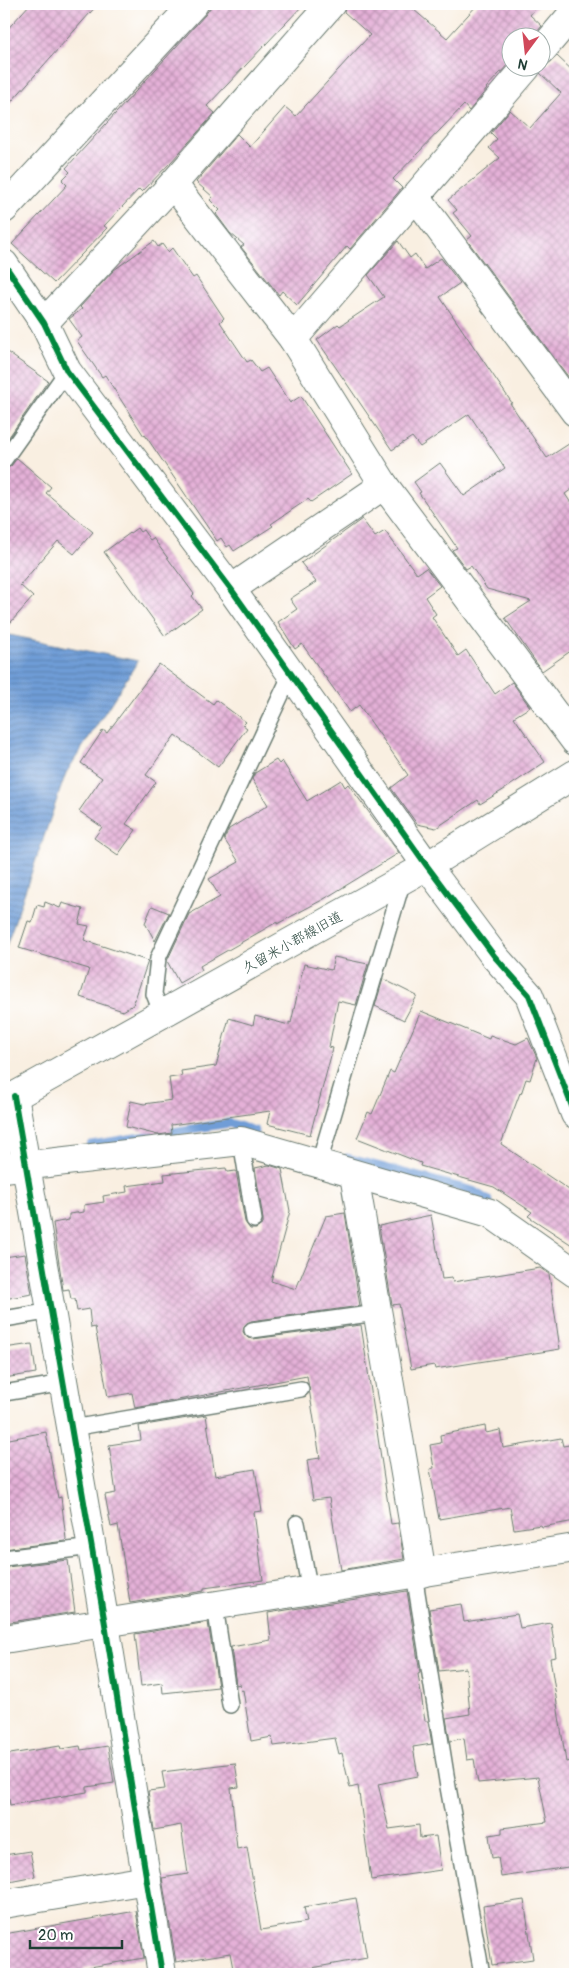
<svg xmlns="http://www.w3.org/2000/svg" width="579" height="1978" font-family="Pangolin,'Klee One',sans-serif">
	<defs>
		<pattern id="water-rules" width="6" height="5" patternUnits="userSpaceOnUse" patternTransform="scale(1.25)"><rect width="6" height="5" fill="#6f9dd7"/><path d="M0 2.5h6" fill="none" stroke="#5b81af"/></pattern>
		<pattern id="building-cross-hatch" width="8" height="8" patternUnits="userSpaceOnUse" patternTransform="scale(1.25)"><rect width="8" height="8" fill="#e5b1d8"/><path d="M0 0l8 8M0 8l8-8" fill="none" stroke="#b991b0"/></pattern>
	</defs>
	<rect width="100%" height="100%" fill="#fff"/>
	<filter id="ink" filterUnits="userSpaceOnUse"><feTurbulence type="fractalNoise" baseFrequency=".02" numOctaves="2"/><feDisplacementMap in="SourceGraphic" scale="10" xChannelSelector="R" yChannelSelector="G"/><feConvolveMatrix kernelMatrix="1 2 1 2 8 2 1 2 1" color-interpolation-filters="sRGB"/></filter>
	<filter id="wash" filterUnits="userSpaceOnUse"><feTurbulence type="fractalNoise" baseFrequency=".0096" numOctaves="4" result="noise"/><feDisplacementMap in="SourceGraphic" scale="20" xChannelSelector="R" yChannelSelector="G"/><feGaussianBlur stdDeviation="1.12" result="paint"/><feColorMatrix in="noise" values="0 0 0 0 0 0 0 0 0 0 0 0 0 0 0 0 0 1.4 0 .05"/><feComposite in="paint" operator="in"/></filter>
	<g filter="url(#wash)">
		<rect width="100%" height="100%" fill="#f9efe1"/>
		<path fill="url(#water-rules)" stroke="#476d86" d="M4 634 138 661 66 773 4 952Z"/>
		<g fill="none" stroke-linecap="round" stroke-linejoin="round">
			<g stroke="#6f9dd7" stroke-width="9">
				<path d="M91 1145 229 1123 255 1131"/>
				<path d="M4 1151H21"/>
				<path d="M347 1158 473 1191 489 1201"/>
			</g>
		</g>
		<g id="blocks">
			<g fill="url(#building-cross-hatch)">
				<path d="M30 4H98L4 110V33Z"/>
				<path d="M213 4H304L207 106 215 113 171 162 142 192 139 189 104 226 107 228 54 283 12 244 67 185 62 180 70 172 66 168 205 15Z"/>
				<path d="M346 4H407L447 38 478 4H539L530 15 542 26 532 38H512V60L486 88 487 89 469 111 464 105 393 179 402 188 350 249 347 246 297 305 282 291 279 295 241 247 244 245 230 233 216 214 220 210 210 200 213 197 196 182 237 134 250 147 285 107 296 116 370 35 344 12Z"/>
				<path d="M557 56 575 73V386L467 240 472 236 453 213 457 210 448 200 500 158 489 148 497 139 491 133 510 110 530 128 561 93 540 73 542 65 548 64Z"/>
				<path d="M154 241 158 247 162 244 168 252 172 248 193 278 196 276 224 318 220 322 247 362 251 360 260 372 267 368 290 403 301 396 352 474 311 502 308 499 271 524 273 526 234 551 230 545 227 547 221 538 217 541 145 435 144 436 105 375 102 377 77 341 82 337 69 319 82 309 80 307 114 270Z"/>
				<path d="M398 241 410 258 415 254 425 269 441 258 460 283 440 297 512 403H510L547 458 575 440V487L565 494 575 509V648L542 671 505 618 531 601 487 589 471 566 466 569 452 550 457 548 419 493 421 492 414 482 440 463 464 496 505 468 469 414 420 447 412 437 392 450 317 340 338 324 340 326 384 297 368 275Z"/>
				<path d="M4 350 48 381 4 444Z"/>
				<path d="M17 458 51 487 46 493 93 532 74 554 58 541 20 585 33 597 4 630V469L11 466Z"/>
				<path d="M362 519 375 537 385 531 417 574 426 568 440 586 425 597 436 614 432 617 458 656 466 650 495 694 512 682 530 707 514 717 545 762 505 789 480 804 478 800 436 828 417 824 391 788 408 775 359 705 350 712 302 644 295 649 278 622 297 609 290 599 316 582 301 563Z"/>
				<path d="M137 528 140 532 143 530 150 540 153 538 194 594 192 596 202 609 165 636 104 552Z"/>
				<path d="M159 664 213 704 216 700 246 722 243 725 247 728 218 767 175 735 146 775 156 782 126 824 136 830 118 855 94 838 102 827 79 811 102 778 81 763 103 730 107 733Z"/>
				<path d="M276 760 279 764 282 761 307 801 341 780 345 787 348 784 399 853 324 899 277 924V922L200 966 202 970 179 983 167 961 189 914 220 897 209 879 239 862 224 839 229 829 268 805 252 779 255 773Z"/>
				<path d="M45 902 60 908 62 903 83 909 79 924 89 926 84 940 148 961 133 1005 123 1011 80 997 89 969 19 948 28 921 32 922 37 905 44 907Z"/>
				<path d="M152 906 169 913 155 941 145 923Z"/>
				<path d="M334 957 368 964 356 1005 338 1001 329 1047 333 1048 310 1135 267 1124 270 1111 171 1125 172 1133 158 1135 126 1127 131 1101 144 1104 172 1100 169 1078 182 1076 181 1071 216 1066 229 1018 253 1025 255 1016 289 1025V1022L291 1023 304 964 331 970Z"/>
				<path d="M383 979 417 996 404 1020 375 1006Z"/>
				<path d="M421 1011 489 1039 490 1035 516 1044 528 1038 537 1058 530 1080 526 1079 521 1094 520 1093 501 1144 575 1194V1247L528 1216 532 1212 494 1187 420 1166 421 1163 357 1138 368 1112 372 1114 390 1071 394 1073Z"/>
				<path d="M269 1165 282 1169 290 1211 271 1281 296 1289 326 1216 345 1213 360 1306 251 1321 244 1326 243 1332 248 1338 253 1339 361 1325 391 1524 398 1523 404 1559 341 1570 329 1498 313 1500 307 1460 320 1458 307 1376 135 1408 132 1393 108 1397 95 1327 91 1328 89 1309 77 1311 75 1299H71L69 1289 63 1290 53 1223 69 1220V1214L84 1212V1205L104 1202 103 1196 127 1192 126 1186 165 1181 164 1174 226 1168 227 1172 236 1171 245 1222 250 1229H256L263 1224V1219L255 1168Z"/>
				<path d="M431 1215 442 1279 452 1278 453 1282 540 1268 549 1274 560 1349 435 1369 434 1365 411 1369 399 1304 392 1305 379 1226Z"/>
				<path d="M25 1254 32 1294 4 1299V1257Z"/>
				<path d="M32 1344 36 1373 4 1378V1348Z"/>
				<path d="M206 1415 215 1476 255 1469 262 1511 254 1512 263 1580 204 1588V1591L130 1603 118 1525 111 1527 105 1495 116 1493 109 1445 141 1440 139 1426Z"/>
				<path d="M485 1426 486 1433 500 1430 503 1448 561 1438 563 1446 575 1444V1521L542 1527 541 1525 514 1529 510 1507 439 1519 430 1469 434 1468 430 1445 441 1443 440 1435Z"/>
				<path d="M46 1432 58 1498 61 1497 66 1539 65 1541 4 1549V1440Z"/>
				<path d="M68 1560 75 1612 4 1623V1571L7 1570V1567Z"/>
				<path d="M407 1591 420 1673 418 1674 425 1721H428L432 1744 413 1747 418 1776 378 1784 389 1829 419 1825 420 1838 436 1836 441 1870 371 1880 358 1786 350 1788 342 1753 339 1754 335 1738 274 1746 272 1737 251 1741 243 1690 241 1691 240 1684 236 1685 231 1647 271 1640 268 1613Z"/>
				<path d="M461 1604 464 1622 517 1614 520 1628 551 1623 556 1657 550 1658 566 1762 575 1760V1866L501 1877 498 1857 492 1858 489 1835 502 1833V1828L547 1822 538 1777 478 1783 474 1759 467 1760 464 1738 450 1741 446 1718 470 1714 466 1668 439 1671 429 1609Z"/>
				<path d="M208 1622 218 1687 163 1693 162 1683 141 1686 135 1634Z"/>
				<path d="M60 1746 61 1749 80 1746 81 1750 108 1746 114 1783 87 1787V1792L10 1805 6 1782H4V1755Z"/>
				<path d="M235 1763 239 1787 231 1788 237 1849 247 1847 261 1930 307 1922 304 1907 356 1898 367 1958 279 1974H234L230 1953 176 1962 162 1878 188 1874 181 1825 154 1830 148 1791 165 1789 162 1772Z"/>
				<path d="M30 1851 35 1876 4 1882V1855Z"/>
				<path d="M524 1900 533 1959 492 1965 483 1906Z"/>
				<path d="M136 1911 144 1958 84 1968 85 1974H4V1934Z"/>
			</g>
		</g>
	</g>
	<g filter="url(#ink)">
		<use href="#blocks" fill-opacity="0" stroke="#6b7b71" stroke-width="1"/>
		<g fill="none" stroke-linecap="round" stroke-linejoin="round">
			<g stroke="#6b7b71" stroke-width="18">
				<g id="lane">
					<path d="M4 460 67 371"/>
					<path d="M162 1014 154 994 158 958 291 674"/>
					<path d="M241 1141 254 1220"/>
					<path d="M319 1163 403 880"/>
					<path d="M4 1319 52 1311"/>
					<path d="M252 1330 377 1313"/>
					<path d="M4 1393 64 1383"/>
					<path d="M72 1428 301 1389"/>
					<path d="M297 1523 310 1591"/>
					<path d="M4 1558 92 1547"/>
					<path d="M414 1574 448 1787 482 1974"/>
					<path d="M215 1606 230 1705"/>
				</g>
			</g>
			<g stroke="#6b7b71" stroke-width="30">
				<g id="street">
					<path d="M542 50 575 11"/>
					<path d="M173 184 293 339"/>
					<path d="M416 197 575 412"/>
					<path d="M4 209 194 4"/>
					<path d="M4 264 44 323 67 371 231 589 427 866 495 957 529 995 575 1114"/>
					<path d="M44 323 173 184 331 4"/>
					<path d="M384 485 575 741"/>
					<path d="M231 589 384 485 293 339 526 68"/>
					<path d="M14 1096 105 1624 162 1974"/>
					<path d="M4 1168 241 1141 490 1213 575 1273"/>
					<path d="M354 1175 422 1573"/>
					<path d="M4 1639 575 1548"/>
					<path d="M4 1904 147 1880"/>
				</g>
			</g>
			<g stroke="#6b7b71" stroke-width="30">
				<path id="secondary" d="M4 1102 427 866 575 774"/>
			</g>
			<use href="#lane" stroke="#fff" stroke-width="15"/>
			<use href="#street" stroke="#fff" stroke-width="28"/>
			<use href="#secondary" stroke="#fff" stroke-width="28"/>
			<g stroke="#fff" stroke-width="9">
				<g id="cycleway">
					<path d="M4 264 44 323 67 371 231 589 427 866 495 957 529 995 575 1114"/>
					<path d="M14 1096 105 1624 162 1974"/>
				</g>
			</g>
			<use href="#cycleway" stroke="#00873e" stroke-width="6"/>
		</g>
	</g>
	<g text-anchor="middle" stroke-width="5" stroke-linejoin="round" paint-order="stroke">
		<g font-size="14" fill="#1f3d34" stroke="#fff">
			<text transform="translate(292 942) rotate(-29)" y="5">久留米小郡線旧道</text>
		</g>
	</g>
	<rect width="579" height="1978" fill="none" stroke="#fff" stroke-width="20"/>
	<g transform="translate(526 52) rotate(195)"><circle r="24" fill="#ffffff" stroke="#a5b1ae"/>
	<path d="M0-4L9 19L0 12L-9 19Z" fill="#d1495b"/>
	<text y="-8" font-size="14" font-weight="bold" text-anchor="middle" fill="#1f3d34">N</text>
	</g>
	<path d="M30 1940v8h92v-8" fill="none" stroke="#1f3d34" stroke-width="2.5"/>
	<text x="38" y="1940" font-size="15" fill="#1f3d34" stroke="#ffffff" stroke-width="4" paint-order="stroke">20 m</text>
</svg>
